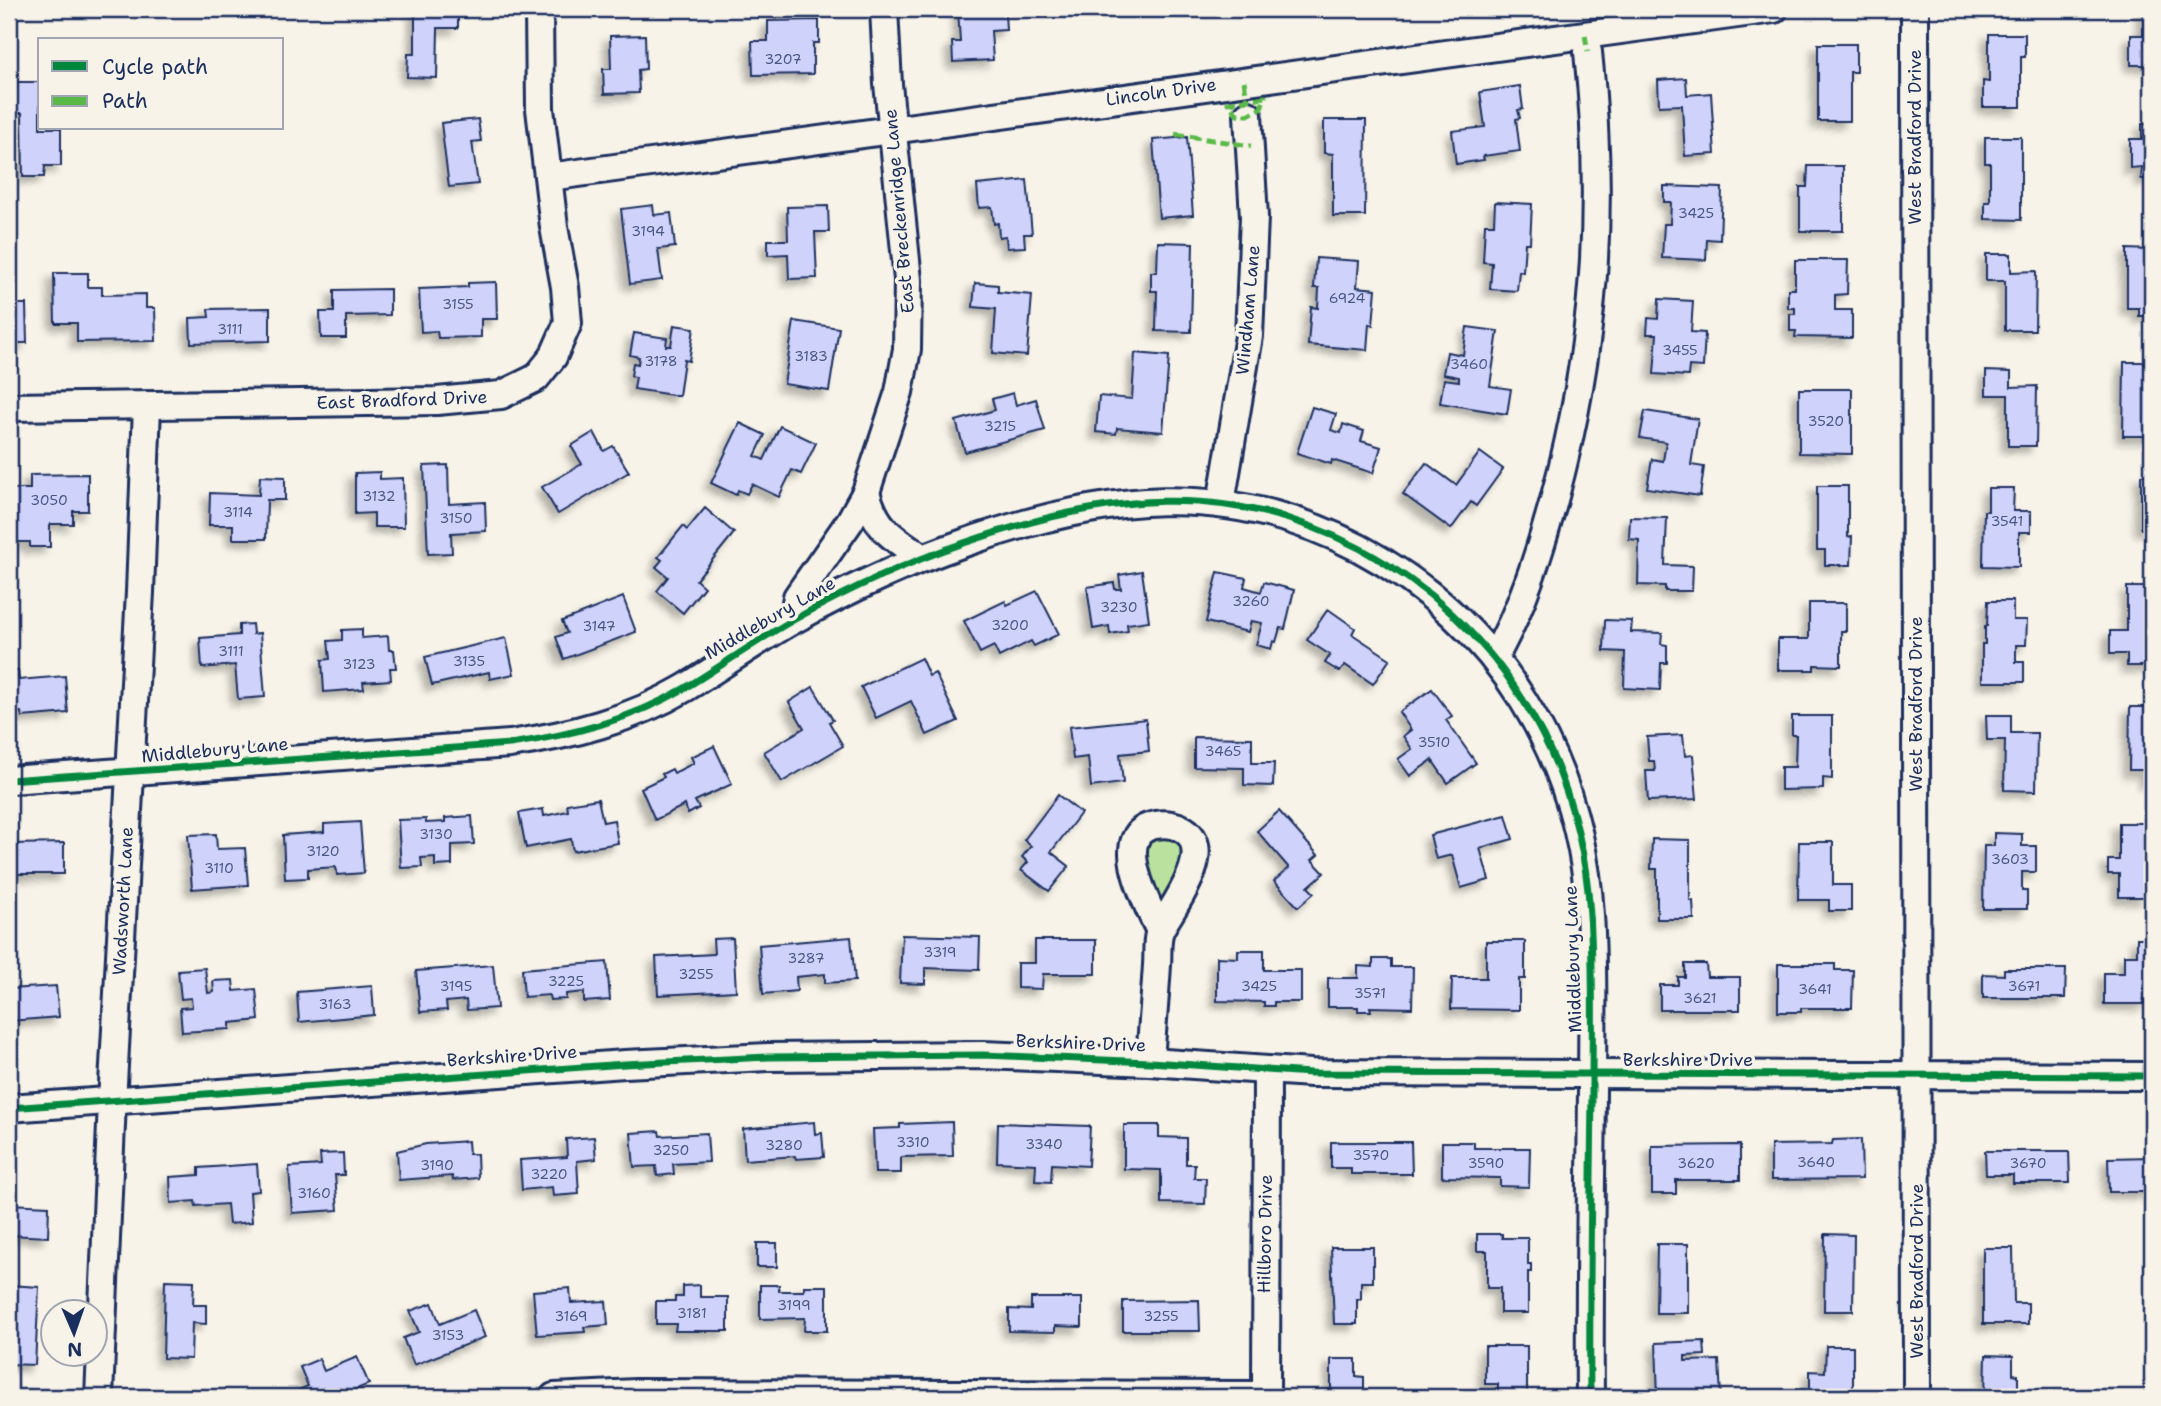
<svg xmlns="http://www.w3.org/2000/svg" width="2161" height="1406" font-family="'Shantell Sans',sans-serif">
	<defs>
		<filter id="shadow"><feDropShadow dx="-6" dy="6" stdDeviation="3.5" flood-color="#0004"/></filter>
	</defs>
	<rect width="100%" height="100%" fill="#f7f3e8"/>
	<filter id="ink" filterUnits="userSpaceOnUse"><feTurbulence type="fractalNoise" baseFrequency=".0143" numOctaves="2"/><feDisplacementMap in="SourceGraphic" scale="14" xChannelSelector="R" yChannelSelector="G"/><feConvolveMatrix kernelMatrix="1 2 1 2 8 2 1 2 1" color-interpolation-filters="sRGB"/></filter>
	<g filter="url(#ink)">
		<path fill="#bae29e" stroke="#6a887e" stroke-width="2" d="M1178 835 1186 859 1159 908 1141 858 1147 837Z"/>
		<g fill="#cfd2fb" stroke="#1b2f5e" stroke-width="2" filter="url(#shadow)">
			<path d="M415 9H458V28H438L437 78 407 77 408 54H415Z"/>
			<path d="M958 9H989V14L1005 13 1006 30 991 31 993 60 953 62 952 42H960Z"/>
			<path d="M2143 9H2152V65H2131V35H2143Z"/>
			<path d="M819 20V43H813V74L753 75 752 41H768V21Z"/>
			<path d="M1989 34H2025V57H2021V107H1983V81L1989 82Z"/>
			<path d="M645 35 646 69 638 70 639 93 604 94 603 69H611L610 36Z"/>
			<path d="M1818 44H1856V72H1850V121H1818Z"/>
			<path d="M1686 78 1687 95 1711 93 1715 154 1685 156 1682 105 1659 106 1658 80Z"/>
			<path d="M9 82H40V128H61V166H45L44 177H23L22 113H9Z"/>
			<path d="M1520 86 1523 109 1518 110 1520 118 1516 119 1520 151 1483 156 1484 160 1456 164 1452 131 1485 127 1480 92Z"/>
			<path d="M478 119 481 141 472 142 478 184 449 187 441 123Z"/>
			<path d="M1324 120H1366L1365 216H1333V154L1324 153Z"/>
			<path d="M2142 124H2152V179H2141L2142 167 2130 168V139H2142Z"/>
			<path d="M1187 137 1193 215 1159 218 1153 140Z"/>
			<path d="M1985 137H2021V220L1985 219V202H1990V163H1985Z"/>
			<path d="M1808 166H1843V231H1800V187H1807Z"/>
			<path d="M1027 180 1032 234H1024L1025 247 1007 248 1006 236 999 237 998 223 994 224 992 207 979 208 977 185Z"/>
			<path d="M1664 186 1722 188 1720 240 1707 239 1706 260 1662 258 1664 224H1670L1671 202H1664Z"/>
			<path d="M1495 202 1532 204 1530 243H1525L1523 272 1519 271 1517 291 1490 289 1492 263 1483 262 1485 224H1494Z"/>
			<path d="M653 205 654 215 671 213 675 247 658 249 662 280 630 284 621 209Z"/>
			<path d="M828 206 829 232H815L817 278 789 279 788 254 768 255V240H788L787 207Z"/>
			<path d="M1158 242 1193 243 1191 332 1156 331 1157 291H1151V272H1157Z"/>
			<path d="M2127 249 2152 250V316H2139V308H2127Z"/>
			<path d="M1986 254H2011V272L2036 271 2035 330H2005V281H1986Z"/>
			<path d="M1316 258 1359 261 1357 287 1376 289 1373 325 1369 324 1367 350 1308 345 1311 307 1318 308 1319 288H1314Z"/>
			<path d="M1795 260H1848L1847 294 1835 295V310H1852V338L1795 337 1796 331H1790V314H1795V308H1788V289H1795Z"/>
			<path d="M54 273H88V287H102V295L146 294V308H155L156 341 77 342V323H55Z"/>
			<path d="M496 282 497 319H481V337L438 338 437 331 421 332 419 289 468 287V283Z"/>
			<path d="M975 283 998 285V292L1032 295 1027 356 993 353 996 309 973 307Z"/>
			<path d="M390 289V315L346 316V338H321L320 312H334V290Z"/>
			<path d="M1659 299 1693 301 1691 332 1705 333 1703 367 1689 366 1688 376 1654 374 1657 334H1647L1648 318 1658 319Z"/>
			<path d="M9 304H26L27 343H9Z"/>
			<path d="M270 308V341L191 343 190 318 209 317 208 309Z"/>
			<path d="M794 321 839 328 829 391 784 384Z"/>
			<path d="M674 325 694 328 689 361 684 360 679 396 634 389 636 377 631 376 633 363 638 364 639 357 630 355 634 333 667 338 666 346H671Z"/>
			<path d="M1467 327 1498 331 1490 386 1511 389 1507 414 1440 403 1444 379 1459 381V377L1443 374 1447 352 1463 355Z"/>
			<path d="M1135 353 1169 356 1163 432 1117 428 1116 434 1096 432 1099 396 1132 399Z"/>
			<path d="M2124 362H2152V436H2123Z"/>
			<path d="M1986 371 2011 372V387L2037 386 2036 446H2008V395H1986Z"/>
			<path d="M1799 389H1852V454L1799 453Z"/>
			<path d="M1013 393 1016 405 1036 399 1045 430 965 452 956 421 995 410 992 399Z"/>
			<path d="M1312 407 1336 414 1331 430 1341 433 1343 424 1364 431 1361 441 1381 447 1373 473 1332 460 1331 464 1297 453Z"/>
			<path d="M1645 411 1698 419 1691 465 1704 467 1700 496 1647 488 1652 459 1663 461 1666 442 1640 438Z"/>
			<path d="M740 423 765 435 755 456 764 460 780 426 816 443 801 474 792 470 779 497 752 484 747 494 738 490 736 495 711 483Z"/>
			<path d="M594 432 604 451 613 446 629 472 558 514 542 487 582 464 571 446Z"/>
			<path d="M1480 452 1503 469 1476 506 1471 502 1451 529 1403 494 1426 463 1456 485Z"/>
			<path d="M448 465 449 504 485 502 486 531 451 533 452 553 428 554 424 466Z"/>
			<path d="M380 472V479L403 478 404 527H374V513L355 514V473Z"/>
			<path d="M88 474V511H73V524H50V547H30V542H10V489H30V475Z"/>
			<rect x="2141" y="475" width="11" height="54"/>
			<path d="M260 476 285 477V500H267L266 539H233V525H209L210 493 259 495Z"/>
			<path d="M1817 486H1848V537L1852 536 1851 565H1825V550H1817Z"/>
			<path d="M1988 488H2014L2013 511H2031V532H2019V567L1983 566 1984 511H1988Z"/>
			<path d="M705 508 734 533 696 580 704 587 683 613 657 591 668 577 656 567 662 560 658 557 683 526 687 530Z"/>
			<path d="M1630 517 1667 518 1665 565 1693 566 1692 591H1665V586L1638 585 1639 540 1629 539Z"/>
			<path d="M1142 571 1149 621 1127 624 1128 631 1110 634 1109 626 1093 629 1087 587 1114 583 1115 589H1121L1119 575Z"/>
			<path d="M1218 572 1246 578 1244 587 1261 592 1264 582 1294 590 1285 629 1280 628 1276 642 1273 641 1271 649 1256 645 1262 623 1251 621 1248 632 1206 622Z"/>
			<path d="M2127 587H2152V666H2127V654H2110V631H2127Z"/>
			<path d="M1037 591 1059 634 1034 646 1031 641 999 657 994 646 980 653 964 621 1005 601 1007 605Z"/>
			<path d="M623 597 636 632 564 659 556 637 567 633 562 621Z"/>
			<path d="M1988 601H2013V620H2027L2026 645H2016V662H2024V682H1982V644H1985V626H1987Z"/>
			<path d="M1809 603H1846V631H1841V666L1814 665V670H1778V639H1809Z"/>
			<path d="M1328 609 1355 628 1352 634 1390 659 1373 684 1345 665 1340 672 1325 663 1330 655 1307 640Z"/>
			<path d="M1605 620 1632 621 1631 632 1662 633 1661 644 1667 645V663H1661L1660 690 1624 688 1625 652 1604 651Z"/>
			<path d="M252 624 253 634 260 633 265 697 238 699 235 665 202 668 200 638 239 635V625Z"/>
			<path d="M362 629V638L388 636 389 650H394L396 668H390L391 680 363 682 364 689 324 692 322 660 330 659 328 641 342 640V630Z"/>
			<path d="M506 638 514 674 490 679 489 672 432 685 425 657Z"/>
			<path d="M921 658 929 676 935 673 958 721 927 735 911 701 876 718 861 687Z"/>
			<path d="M18 670 19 680 65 676 68 713 22 717 21 712 9 713V671Z"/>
			<path d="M813 687 833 720 829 722 843 746 782 782 764 752 804 728 789 702Z"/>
			<path d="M1432 689 1452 716 1446 720 1476 763 1448 783 1432 760 1410 776 1398 759 1412 749 1403 736 1411 730 1399 712Z"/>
			<path d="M2130 707H2152V782H2145V770H2129Z"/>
			<path d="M1986 715H2011V733H2037L2036 791 2004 790 2005 740H1987Z"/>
			<path d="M1792 716H1832V779L1823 778V789L1781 790V767H1795L1796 735H1792Z"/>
			<path d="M1146 719 1149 751 1120 754 1123 783 1091 787 1088 757 1073 759 1069 727Z"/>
			<path d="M1683 735 1685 756 1693 755 1697 799 1648 801 1646 771H1655L1654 761H1649L1647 737Z"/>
			<path d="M1194 737 1252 738V763H1274L1273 786 1244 785V768L1194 767Z"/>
			<path d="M714 746 732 784 695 801 699 808 688 814 685 805 655 820 641 788 664 777 662 774 672 769 674 773 694 763 691 757Z"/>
			<path d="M1058 795 1081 813 1051 852 1069 866 1049 891 1021 870 1028 862 1022 857 1031 846 1024 840Z"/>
			<path d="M598 799 603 822 614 820 618 843 573 851 571 839 526 848 519 813 543 809 544 816 568 811 567 804Z"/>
			<path d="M1279 811 1318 855 1312 860 1324 873 1308 887 1314 893 1298 907 1274 881 1289 868 1257 831Z"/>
			<path d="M1506 815 1513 839 1480 848 1489 880 1461 888 1452 855 1436 859 1430 835Z"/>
			<path d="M472 816 474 844 452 845V865L435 866V857L421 858 422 867 401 868 398 820 426 819V823L445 822V818Z"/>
			<path d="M360 822 364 873 337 875 336 867 308 869V878L285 879 283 835 324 832V824Z"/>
			<path d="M2119 823H2152V884H2145L2146 897H2119V874H2108V860H2119Z"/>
			<path d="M1994 833 2022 834V846H2036V872H2022V891H2027V909H1983L1984 846H1994Z"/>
			<path d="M216 834 217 849 245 848 248 885 192 889 188 835Z"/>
			<path d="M1652 839 1690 840V901H1693L1694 919H1657V869H1651Z"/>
			<path d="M1799 842H1833V885H1851V911H1829V900H1798Z"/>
			<path d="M64 843V874H9V844Z"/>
			<path d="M902 935 980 937 979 970 925 968V984L900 983Z"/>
			<path d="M851 937 855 981 825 983V974L796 977 797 991 763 994 759 945Z"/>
			<path d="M733 938 736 991 658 995 656 957 714 954 713 939Z"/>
			<path d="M2137 938H2152V999H2144V1004H2104V973H2124V955H2137Z"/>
			<path d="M1035 940H1096V974H1043L1042 989 1017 988V963H1035Z"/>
			<path d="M1486 941H1525V979H1519V1010L1451 1009 1452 978H1486Z"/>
			<path d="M1238 950H1264V970H1301V1002H1274V1006H1264V1002L1217 1001V957L1238 958Z"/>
			<path d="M1373 959H1391V967H1413L1412 1008 1370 1007 1371 1011H1358V1007H1328V978H1358V966L1373 967Z"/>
			<path d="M607 962 610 1000 584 1002V992L566 994V999L550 1000 549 995 524 997 522 969Z"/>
			<path d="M1685 964H1706L1707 977H1740V1010H1660V985H1678V977H1685Z"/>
			<path d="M1778 964H1835V970H1853L1852 1008H1801V1012H1778Z"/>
			<path d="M493 965 497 1008 467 1010 466 1000 446 1002 447 1010 420 1012 416 971Z"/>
			<path d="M205 968 208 993 214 992 213 981 233 980 234 991 256 989 259 1020 230 1023V1029L182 1032 180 1008 192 1007 191 998 181 999 178 970Z"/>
			<path d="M2004 969H2066L2065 998H1983V974L2004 975Z"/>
			<path d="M56 986 59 1017 9 1021V989Z"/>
			<path d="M372 986 374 1015 299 1022 297 992Z"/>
			<path d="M814 1122 815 1134 822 1133 824 1157 796 1159 795 1156 745 1160 743 1129Z"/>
			<path d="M952 1122 953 1156 901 1157V1173H875L873 1129 900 1128V1124Z"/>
			<path d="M998 1123 1090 1126 1088 1166 1052 1164 1051 1182 1035 1181 1036 1164 997 1162Z"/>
			<path d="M1124 1125H1159V1137L1186 1138V1164H1195L1194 1178H1206L1205 1204 1161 1203V1170L1124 1169Z"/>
			<path d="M659 1131 660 1136 707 1133 709 1162 673 1164 674 1174 657 1176 656 1166 634 1167 631 1133Z"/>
			<path d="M594 1137 596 1159 577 1161 579 1194 553 1196 552 1187 522 1190 520 1160 567 1157 566 1139Z"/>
			<path d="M1861 1139 1862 1179 1771 1180V1145L1832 1144 1833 1140Z"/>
			<path d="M468 1141 469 1154H477L478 1178 453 1180 452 1176 399 1180 397 1151 426 1144Z"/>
			<path d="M1331 1142H1411L1412 1174H1351V1168H1331Z"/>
			<path d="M1442 1142H1474V1148H1530L1529 1187 1500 1186V1178L1442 1177Z"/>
			<path d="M1740 1145V1180H1676V1194H1652V1146Z"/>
			<path d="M1985 1151H2069L2070 1183H2013V1175H1986Z"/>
			<path d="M343 1153 344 1175H335L338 1210 292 1213 289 1167 321 1165 320 1154Z"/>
			<path d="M2152 1157V1192H2109L2108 1158Z"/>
			<path d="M257 1164 259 1191 250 1192 252 1222 229 1224 227 1204 196 1206 195 1201 171 1203 170 1177 199 1175V1168Z"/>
			<path d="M9 1204 49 1206 48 1237 9 1235Z"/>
			<path d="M1477 1234H1502V1238H1528V1264H1531V1272H1528V1313H1500V1288H1487V1251H1477Z"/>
			<path d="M1825 1234 1854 1235 1853 1311H1824Z"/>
			<rect x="757" y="1243" width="20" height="24"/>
			<path d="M1657 1244H1688V1313H1656Z"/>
			<path d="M1331 1247H1373V1282H1361V1299H1357V1324H1334Z"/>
			<path d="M1983 1248H2013L2014 1303H2028V1324H1983Z"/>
			<path d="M165 1280 194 1281 193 1305H206V1324L192 1323 191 1359 163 1358Z"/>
			<path d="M9 1285 39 1287 35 1365 9 1364Z"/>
			<path d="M700 1285V1297H728V1331H675L676 1324H656V1301H675V1297H683V1286Z"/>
			<path d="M760 1285H779V1291H804V1286H827V1331H804L805 1318 760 1319Z"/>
			<path d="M570 1288 571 1303 606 1301 608 1325 584 1327 585 1332 537 1335 533 1291Z"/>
			<path d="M1031 1298H1082V1327L1055 1326V1332L1009 1331V1309L1031 1310Z"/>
			<path d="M1199 1300 1200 1331H1123V1301Z"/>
			<path d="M432 1303 440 1324 474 1310 485 1337 414 1365 403 1338 419 1332 410 1311Z"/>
			<path d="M1704 1341 1705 1355 1685 1356V1361L1719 1360 1721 1397H1658L1656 1343Z"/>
			<path d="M1485 1346H1527V1397H1498V1384H1485Z"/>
			<path d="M1826 1346H1853V1397H1810V1371L1825 1372Z"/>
			<path d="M1986 1355 2013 1356V1374L2018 1375V1396L2023 1397H1985Z"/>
			<path d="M357 1357 369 1384 338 1397H291L290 1394 308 1386 300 1367 319 1359 324 1371Z"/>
			<path d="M1331 1359H1356V1376L1364 1377V1397H1331Z"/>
		</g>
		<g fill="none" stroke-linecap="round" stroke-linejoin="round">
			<g stroke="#1b2f5e" stroke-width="32">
				<g id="minor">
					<path d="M1915 11 1917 1397"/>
					<path d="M549 177 1774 9"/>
					<path d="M9 407 437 401 501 395 536 378 553 357 568 323 565 287 554 227 540 109 539 9"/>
					<path d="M866 492C876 530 892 537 923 558"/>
					<path d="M1221 503 1249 336 1254 217 1248 115"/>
					<path d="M793 620 797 597 850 521 866 492 899 392 907 349 908 280 888 84 884 9"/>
					<path d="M1494 658C1522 609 1539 554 1554 500 1595 349 1605 208 1588 52"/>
					<path d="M9 780 510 744C571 735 631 720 685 688 722 666 757 640 795 619 849 589 906 563 964 543 1101 495 1225 478 1359 548 1498 622 1581 758 1590 915 1594 973 1592 1033 1592 1091 1591 1193 1589 1295 1590 1397"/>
					<path d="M1150 1062C1152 1030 1155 997 1157 965 1158 954 1156 938 1161 928 1173 906 1213 855 1187 832 1179 825 1166 823 1156 825 1108 832 1148 906 1160 931"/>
					<path d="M9 1108 625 1064 768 1057 983 1055 1150 1062 1311 1073 2152 1076"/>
					<path d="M99 1397 112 1102 140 592 147 406"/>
					<path d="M554 1397 636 1393 1266 1395"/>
					<path d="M1266 1397 1267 1071"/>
				</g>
			</g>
			<use href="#minor" stroke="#f7f3e8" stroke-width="26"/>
			<g stroke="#58b947" stroke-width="5" stroke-dasharray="10 5" stroke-linecap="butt">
				<path d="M1915 11 1923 9"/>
				<path d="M1585 35 1588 52"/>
				<path d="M1244 81 1247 100 1228 103 1237 114 1248 115 1261 108 1265 97 1247 100"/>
				<path d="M1175 134 1251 146"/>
			</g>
			<g stroke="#f7f3e8" stroke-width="11">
				<g id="cycleway">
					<path d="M9 780 510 744C571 735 631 720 685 688 722 666 757 640 795 619 849 589 906 563 964 543 1101 495 1225 478 1359 548 1498 622 1581 758 1590 915 1594 973 1592 1033 1592 1091 1591 1193 1589 1295 1590 1397"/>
					<path d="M9 1108 625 1064 768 1057 983 1055 1150 1062 1311 1073 2152 1076"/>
				</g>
			</g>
			<use href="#cycleway" stroke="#00873e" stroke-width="7"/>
		</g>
	</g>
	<g text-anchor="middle" stroke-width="7" stroke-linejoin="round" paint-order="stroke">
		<g font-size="14" fill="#485885">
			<text x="783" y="64">3207</text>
			<text x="1696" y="218">3425</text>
			<text x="648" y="236">3194</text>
			<text x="1347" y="303">6924</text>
			<text x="458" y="309">3155</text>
			<text x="230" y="334">3111</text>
			<text x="1680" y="355">3455</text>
			<text x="811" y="361">3183</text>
			<text x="661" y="366">3178</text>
			<text x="1469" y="369">3460</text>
			<text x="1826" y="426">3520</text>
			<text x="1000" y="431">3215</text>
			<text x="379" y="501">3132</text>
			<text x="49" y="505">3050</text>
			<text x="238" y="517">3114</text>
			<text x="456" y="523">3150</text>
			<text x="2007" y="526">3541</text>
			<text x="1251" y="606">3260</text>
			<text x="1119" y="612">3230</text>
			<text x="1010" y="630">3200</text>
			<text x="599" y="631">3147</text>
			<text x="231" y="656">3111</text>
			<text x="469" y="666">3135</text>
			<text x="359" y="669">3123</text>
			<text x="1434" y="747">3510</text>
			<text x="1223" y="756">3465</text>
			<text x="436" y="839">3130</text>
			<text x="323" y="856">3120</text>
			<text x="2010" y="864">3603</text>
			<text x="219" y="873">3110</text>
			<text x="940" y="957">3319</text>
			<text x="806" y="963">3287</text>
			<text x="696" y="979">3255</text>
			<text x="566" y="986">3225</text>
			<text x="456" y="991">3195</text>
			<text x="1259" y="991">3425</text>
			<text x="2024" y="991">3671</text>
			<text x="1815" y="994">3641</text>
			<text x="1370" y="998">3571</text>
			<text x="1700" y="1003">3621</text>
			<text x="335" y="1009">3163</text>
			<text x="913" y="1147">3310</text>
			<text x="1044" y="1149">3340</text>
			<text x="784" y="1150">3280</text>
			<text x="671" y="1155">3250</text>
			<text x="1371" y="1160">3570</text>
			<text x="1816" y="1167">3640</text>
			<text x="1486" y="1168">3590</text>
			<text x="1696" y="1168">3620</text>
			<text x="2028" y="1168">3670</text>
			<text x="437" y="1170">3190</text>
			<text x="549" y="1179">3220</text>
			<text x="314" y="1198">3160</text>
			<text x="794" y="1310">3199</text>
			<text x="692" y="1318">3181</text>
			<text x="571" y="1321">3169</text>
			<text x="1161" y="1321">3255</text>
			<text x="448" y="1340">3153</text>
		</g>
		<g font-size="18" fill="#1b2f5e" stroke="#f7f3e8">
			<text transform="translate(1161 92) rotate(-8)" y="6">Lincoln Drive</text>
			<text transform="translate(1915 137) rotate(-90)" y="6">West Bradford Drive</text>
			<text transform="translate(899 211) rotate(-95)" y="6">East Breckenridge Lane</text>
			<text transform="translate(1248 310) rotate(-85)" y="6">Windham Lane</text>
			<text transform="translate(402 400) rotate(-2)" y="6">East Bradford Drive</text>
			<text transform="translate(770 618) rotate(-30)" y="6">Middlebury Lane</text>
			<text transform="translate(1916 704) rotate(-90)" y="6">West Bradford Drive</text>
			<text transform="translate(215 750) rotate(-5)" y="6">Middlebury Lane</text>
			<text transform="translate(123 901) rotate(-87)" y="6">Wadsworth Lane</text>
			<text transform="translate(1573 959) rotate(-92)" y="6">Middlebury Lane</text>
			<text transform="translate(1081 1043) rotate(2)" y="6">Berkshire Drive</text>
			<text transform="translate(512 1056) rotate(-4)" y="6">Berkshire Drive</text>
			<text x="1688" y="1066">Berkshire Drive</text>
			<text transform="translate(1265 1234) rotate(-89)" y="6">Hillboro Drive</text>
			<text transform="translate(1917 1271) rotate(-90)" y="6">West Bradford Drive</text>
		</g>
	</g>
	<rect width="2161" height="1406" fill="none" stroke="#f7f3e8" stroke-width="35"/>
	<rect x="18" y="18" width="2126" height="1371" fill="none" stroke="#1b2f5e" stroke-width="2.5" filter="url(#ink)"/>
	<rect x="38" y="38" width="245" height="91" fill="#f7f3e8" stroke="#9fa5b1" stroke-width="2"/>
	<rect x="52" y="61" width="35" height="10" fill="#00873e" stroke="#9fa5b1" stroke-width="2"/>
	<text x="102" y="74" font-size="21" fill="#1b2f5e">Cycle path</text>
	<rect x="52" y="96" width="35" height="10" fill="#58b947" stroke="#9fa5b1" stroke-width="2"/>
	<text x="102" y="108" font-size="21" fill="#1b2f5e">Path</text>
	<g transform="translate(74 1333) rotate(178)"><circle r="33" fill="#f7f3e8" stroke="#9fa5b1" stroke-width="2"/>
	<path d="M0-5L12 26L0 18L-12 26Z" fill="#1b2f5e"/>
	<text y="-10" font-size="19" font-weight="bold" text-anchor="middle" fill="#1b2f5e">N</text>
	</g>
</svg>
